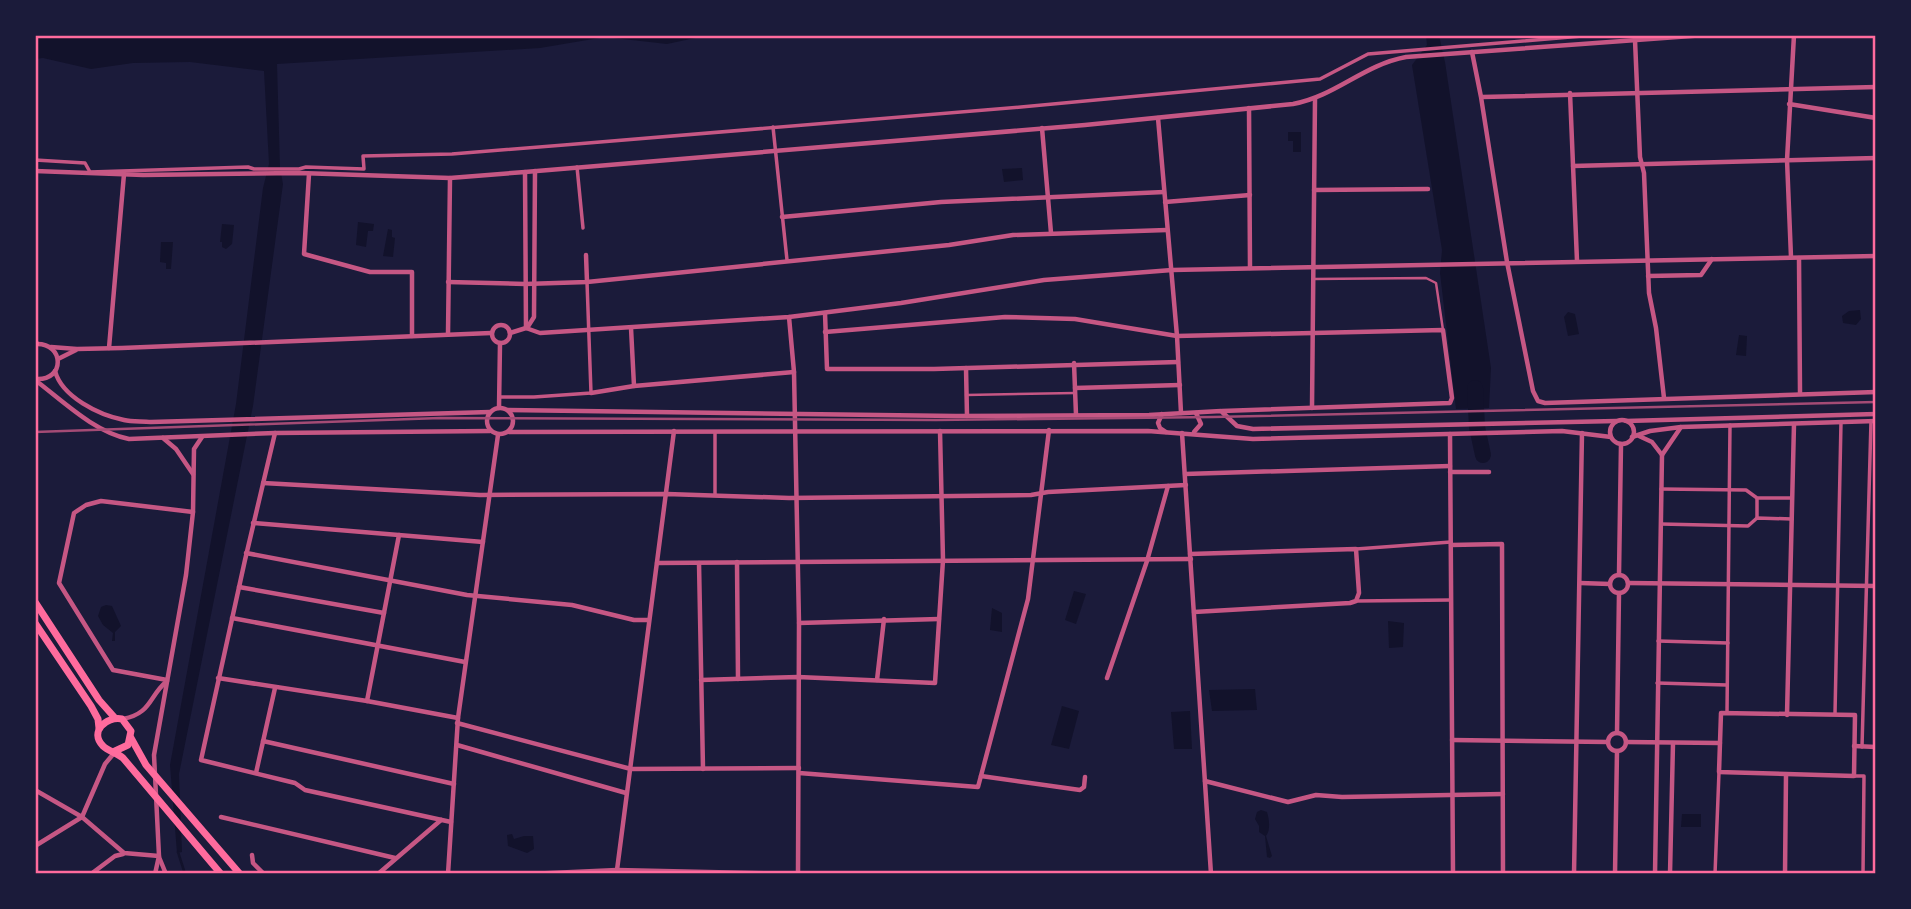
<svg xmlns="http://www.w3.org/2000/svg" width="1911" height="909" font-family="'Source Sans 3',sans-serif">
	<rect width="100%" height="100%" fill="#1b1b3a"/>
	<g fill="#12122b">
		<path d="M35 35H709L667 44 605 37 540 48 277 64 280 168 283 184 253 406 179 774 182 852 177 853 170 765 236 404 263 188 269 164 264 71 190 62 133 63 91 69 43 58 35 59Z"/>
		<path d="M1426 35H1439L1445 62 1491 368 1489 408 1456 409 1440 273 1442 250 1412 65 1427 45Z"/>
		<path d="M1288 132H1301V152H1293V141H1288Z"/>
		<path d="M1022 168 1023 180 1004 182 1002 169Z"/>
		<path d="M358 222 374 224 373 231H368L366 247 356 245Z"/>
		<path d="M222 224 234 225 232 244 226 249 222 247V242H220Z"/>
		<path d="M388 229 392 230V237L395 238 393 257 383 256Z"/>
		<path d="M161 242H173L171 269H166V263L160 262Z"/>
		<path d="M1860 310 1861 319 1856 325 1843 323 1842 316 1849 311Z"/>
		<path d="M1568 312 1575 314 1579 334 1568 336 1564 317Z"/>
		<path d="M1739 335 1747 336 1746 356 1736 355Z"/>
		<path d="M1074 591 1086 594 1076 624 1065 620Z"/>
		<path d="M106 605 112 606 121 626 115 632V641H112L113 633 103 625 98 616 101 607Z"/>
		<path d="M992 608 1002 613V632L990 630Z"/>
		<path d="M1388 621 1404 623 1403 647 1389 648Z"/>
		<path d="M1255 689 1257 710 1212 711 1209 690Z"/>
		<path d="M1062 706 1079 711 1069 749 1051 745Z"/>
		<path d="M1190 711 1192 749H1174L1171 712Z"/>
		<path d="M1261 810 1267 812C1269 819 1271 830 1266 836L1272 856 1270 858 1267 857 1265 836 1259 832V826L1255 819 1257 812Z"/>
		<path d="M1682 814H1701V827H1681Z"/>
		<path d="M512 834 514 839 524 836H533L534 849 527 853 508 846 507 835Z"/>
	</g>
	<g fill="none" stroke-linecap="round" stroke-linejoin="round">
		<path stroke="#12122b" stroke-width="2.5" d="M178 852 185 874"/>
		<path stroke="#12122b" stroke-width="16" d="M1475 388 1477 427 1483 455"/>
		<g stroke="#c65784" stroke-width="2.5">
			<path d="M1313 279 1426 278 1436 283 1443 330"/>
			<path d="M966 395 1075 393"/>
		</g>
		<g stroke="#c65784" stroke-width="3.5">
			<path d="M773 127 787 260"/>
			<path d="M35 160 85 163 90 172 248 167 254 169H299L306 167 364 169 363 156 452 154 564 145 1021 107 1320 79 1368 54 1594 35"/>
			<path d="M577 167 583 228"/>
			<path d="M499 397H534L591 393 587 282"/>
			<path d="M715 432V495"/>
			<path d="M1661 489 1746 490 1757 498H1792"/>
			<path d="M1757 499V518"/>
			<path d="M1661 524 1748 526 1757 518 1792 519"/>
			<path d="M1356 549 1451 542"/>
			<path d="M1356 601 1450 600"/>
			<path d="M1658 641 1728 643"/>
			<path d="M1657 683 1727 685"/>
			<path d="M1727 713 1730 425"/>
			<path d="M1835 714 1841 422"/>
			<path d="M1862 747 1871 421"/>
			<path d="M1854 776H1864L1863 874"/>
			<path d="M1715 874 1719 772"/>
		</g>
		<g stroke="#c65784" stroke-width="4.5">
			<path d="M1635 40 1640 157 1644 173 1649 293 1656 328 1664 398"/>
			<path d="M1472 52 1481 97 1507 262 1533 391 1538 401 1545 403 1876 392"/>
			<path d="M1570 93 1577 261"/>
			<path d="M1482 97 1876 87"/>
			<path d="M1789 104 1876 118"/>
			<path d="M1249 108 1250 268"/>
			<path d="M1158 118 1177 336 1181 413"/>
			<path d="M1042 128 1051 233"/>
			<path d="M1573 166 1876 158"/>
			<path d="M35 171 143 175 300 173 450 178 525 172 1085 125 1293 104C1336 96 1363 65 1406 57L1705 35"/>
			<path d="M525 172 526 328"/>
			<path d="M309 174 304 254 370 272H412V336"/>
			<path d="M1314 190 1428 189"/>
			<path d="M1165 202 1250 195"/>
			<path d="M782 217 941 202 1164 192"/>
			<path d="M586 255 587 282"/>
			<path d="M1791 257 1787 160 1794 35"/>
			<path d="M1799 258 1800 393"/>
			<path d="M1648 276 1701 275 1712 259"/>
			<path d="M448 282 525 284 587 282 949 245 1013 235 1167 230"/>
			<path d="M825 313 827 369H934L1178 362"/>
			<path d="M789 317 794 372 799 623 798 874"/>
			<circle cx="501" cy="334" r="9"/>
			<path d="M527 328 534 317 535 171"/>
			<path d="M631 328 634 386"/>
			<path d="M825 332 1005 317 1075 319 1177 336 1443 330 1452 398 1450 403 1222 411"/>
			<path d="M510 333 526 328 540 333 789 317 901 303 1044 280 1172 270 1876 256"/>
			<path d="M448 334 450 178"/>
			<path d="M36 344C65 343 65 381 36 379"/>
			<path d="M51 347 77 349 122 348 491 333"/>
			<path d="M109 348 124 174"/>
			<path d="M58 359 76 350"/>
			<path d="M1074 363 1076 415"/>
			<path d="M966 368 967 416"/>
			<path d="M55 371C62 397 99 415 124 420 132 422 142 421 151 422L490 412"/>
			<path d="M35 380C63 401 94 432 129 439L275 433 490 431"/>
			<path d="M1075 388 1180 385"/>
			<path d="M591 393 634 386 794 372"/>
			<circle cx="500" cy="421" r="13"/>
			<path d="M499 408 500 343"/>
			<path d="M1312 408 1315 99"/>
			<path d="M508 410 956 416 1149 415 1221 411 1237 426 1253 429 1616 421"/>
			<path d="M1162 414 1158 423 1160 428 1166 432"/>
			<circle cx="1622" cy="432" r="12"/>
			<path d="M1626 421 1876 414"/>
			<path d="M509 432 1148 431 1253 439 1562 431 1611 437"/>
			<path d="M1194 432 1201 424 1196 413"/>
			<path d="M275 433 245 560 201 760 295 783 305 790 451 822"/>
			<path d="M1182 433 1211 874"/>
			<path d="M1450 434 1453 874"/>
			<path d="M1639 436 1652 442 1662 455"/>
			<path d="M1632 437 1650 431 1681 427 1876 421"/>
			<path d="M163 438 176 449 193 474"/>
			<path d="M1450 472H1489"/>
			<path d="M1185 474 1450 466"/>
			<path d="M263 483 480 495 667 494 789 498 1031 495 1048 492 1186 485"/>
			<path d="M253 523 483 542"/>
			<path d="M1451 545 1502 544 1503 874"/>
			<path d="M246 553 467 595 572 605 634 620H648"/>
			<path d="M1190 554 1356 549 1359 593 1356 601 1350 603 1194 612"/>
			<path d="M737 562 738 679"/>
			<path d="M657 563 1191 559"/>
			<path d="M699 563 703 769"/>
			<path d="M1619 575 1621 444"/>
			<circle cx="1619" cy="584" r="9"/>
			<path d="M1580 583 1610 584"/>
			<path d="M1628 583 1876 586"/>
			<path d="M239 587 384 613"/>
			<path d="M232 618 465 662"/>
			<path d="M799 623 939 619"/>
			<path d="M218 678 367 701 458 718"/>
			<path d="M1107 678 1147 561 1168 486"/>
			<path d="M167 680 113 670 59 583 74 513 86 505 101 501 193 512"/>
			<path d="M701 680 798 677 935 683 943 560 940 431"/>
			<path d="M877 680 884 619"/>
			<path d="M367 701 399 535"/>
			<path d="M1721 713 1855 715 1854 776 1719 772Z"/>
			<path d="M1787 715 1794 424"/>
			<path d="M123 719C152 713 148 697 167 681"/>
			<path d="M457 723 631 769 799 768"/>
			<path d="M1617 733 1619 593"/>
			<circle cx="1617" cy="742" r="9"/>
			<path d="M1452 740 1608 742"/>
			<path d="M263 741 454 784"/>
			<path d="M1626 742 1720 743"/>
			<path d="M457 745 626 793"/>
			<path d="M1854 746 1876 747"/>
			<path d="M256 773 275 688"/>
			<path d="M799 773 978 787 1028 599 1049 430"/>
			<path d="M981 776 1080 790 1084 787 1085 777"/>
			<path d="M1205 781 1288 802 1316 795 1342 797 1503 794"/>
			<path d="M35 790 82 817 124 853 159 856"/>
			<path d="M221 817 395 858"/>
			<path d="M35 846 82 817 105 764 115 752"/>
			<path d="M252 855 253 863 264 874"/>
			<path d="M159 857 166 874"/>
			<path d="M617 870 674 431"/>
			<path d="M91 874 115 856 123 854"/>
			<path d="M155 874 159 856 154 755 186 575 193 512 194 449 202 437"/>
			<path d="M378 874 441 820"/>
			<path d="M448 874 458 718 498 435"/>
			<path d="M528 874 617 870 798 874"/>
			<path d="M1574 874 1582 433"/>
			<path d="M1615 874 1617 751"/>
			<path d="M1655 874 1662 455 1681 427"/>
			<path d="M1670 874 1673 743"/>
			<path d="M1785 874 1786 775"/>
		</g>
		<g stroke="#ff6b9d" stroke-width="7">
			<path d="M35 343V344"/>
			<path d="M35 602 99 700 115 718"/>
			<path d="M35 623 91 706 98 719 99 728"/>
			<path d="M131 738 146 765 240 874"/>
			<path d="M115 751 128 745 131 731 122 719C106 716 89 732 103 746 108 751 117 753 123 758L221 874"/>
		</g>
		<path stroke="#a44b75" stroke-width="2.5" d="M35 432 440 418 936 420 1213 417 1876 402"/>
	</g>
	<rect width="1911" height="909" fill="none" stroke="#1b1b3a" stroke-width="74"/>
	<rect x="37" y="37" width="1837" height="835" fill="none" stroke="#ff6b9d" stroke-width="2.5"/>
</svg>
